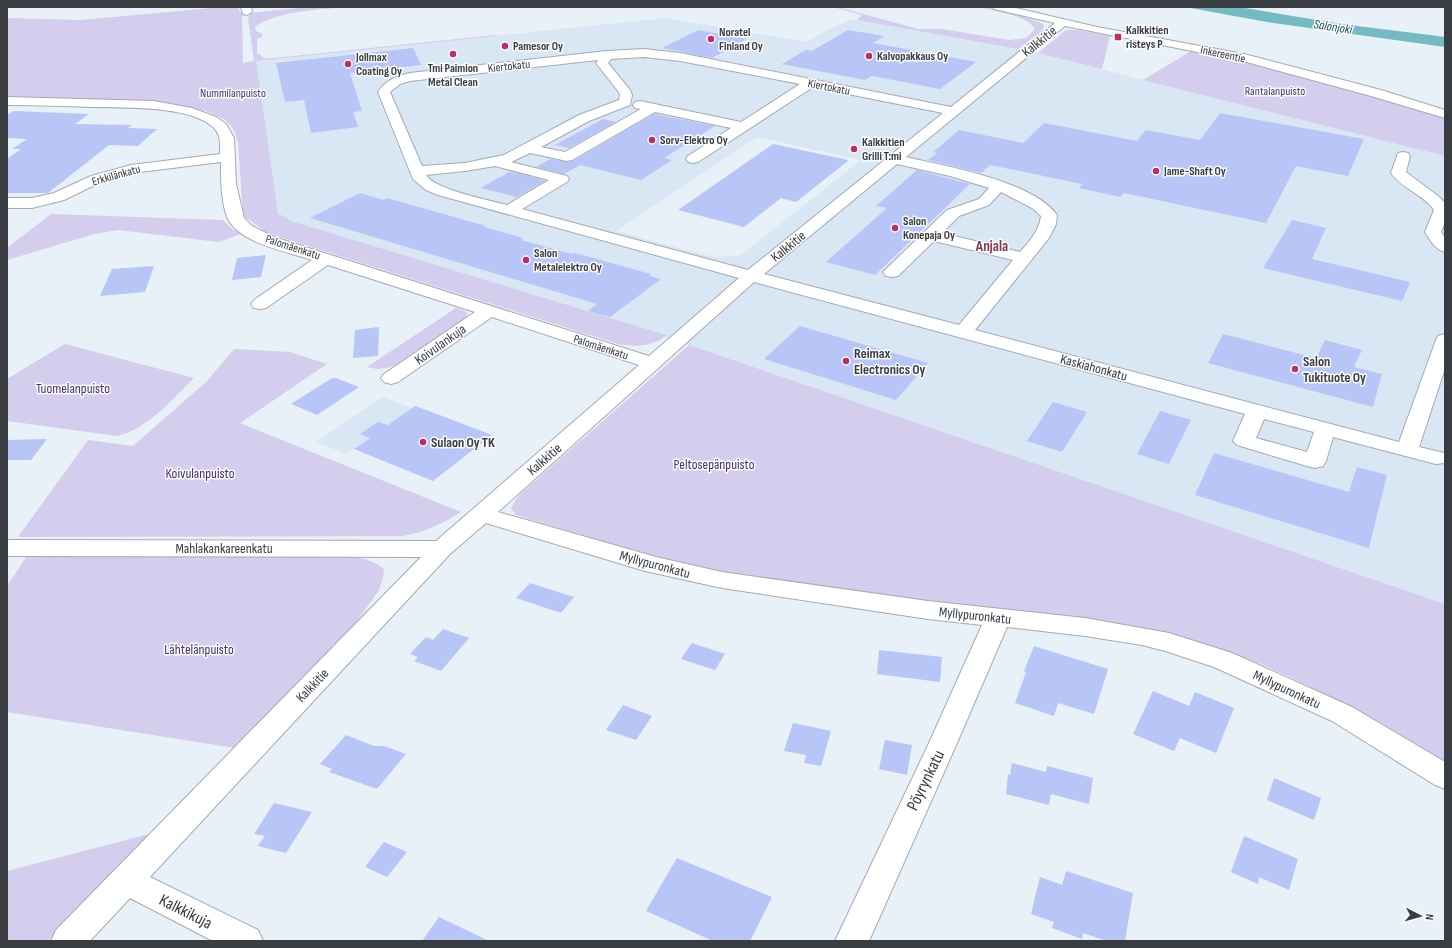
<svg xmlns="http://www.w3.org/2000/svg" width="1452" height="948" font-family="'Sofia Sans Condensed',sans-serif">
	<rect width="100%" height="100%" fill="#e8f0f8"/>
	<g fill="#d9e6f4" fill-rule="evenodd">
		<path d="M666 18 805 42 830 29 850 20H857L1038 53 1445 156V604L665 337 658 342 592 322 291 221 278 213 256 61ZM757 137 861 160 741 255 713 257 616 231Z"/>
		<path d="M383 397 412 408 347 454 316 442Z"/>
	</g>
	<g fill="#d4cded">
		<path d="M223 7H238L240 12H244L242 17 243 63 254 61 248 18 250 13 308 7H349C323 9 274 11 255 27L256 31 262 34V37L257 39V53L264 58H274L495 35 496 36 256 61 278 213 291 221 666 335C653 347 634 347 618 344L267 233 245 217 243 213 238 143C236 134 233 126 225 120 196 101 139 102 105 101 72 100 40 99 7 97V18L81 20Z"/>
		<path d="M833 7H838L918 29H942L1009 40 1026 38 1035 29C1027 15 993 11 978 7 999 7 1024 15 1043 24L1044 27 1042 31 1018 49 857 20 862 15Z"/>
		<path d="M1066 30H1076L1110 36 1102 69 1038 53Z"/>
		<path d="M1191 51C1277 68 1361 92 1445 117V156L1143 80Z"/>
		<path d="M51 214 223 220 232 229 241 234 219 242 118 230 94 234 7 260V248Z"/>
		<path d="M456 308 465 311 467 313V318L401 364 387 368 377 369 367 367Z"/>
		<path d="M65 344 194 378C173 399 146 430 117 436L7 421V379Z"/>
		<path d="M689 345 1445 604V766C1408 744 1371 718 1332 698 1289 675 1240 654 1193 640 1130 621 1064 616 1000 609 924 601 847 593 772 581 685 567 601 541 516 515L511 508 518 496Z"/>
		<path d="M234 349 290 352 327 364 240 423 461 512C442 524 425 532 403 536L18 537 88 440 133 446 206 382Z"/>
		<path d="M27 556 349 557C363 558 373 560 384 569L383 578 379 590 357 621 235 748 7 712V586Z"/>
		<path d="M153 833 48 941H7V871Z"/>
	</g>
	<path fill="#74bac3" d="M1185 7H1239L1341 24 1430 35 1445 37V47L1267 22Z"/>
	<g fill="#b8c5f7">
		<path d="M698 30 720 34 746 39 712 58 662 48Z"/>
		<path d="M848 30 884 36 873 43 976 62 940 89 872 76 865 80 782 64 806 50 812 51Z"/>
		<path d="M413 48 421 65 350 73 362 111 353 112 358 127 311 133 304 100 285 102 276 63Z"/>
		<path d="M14 111 89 114 75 124 132 125 128 128 157 129 138 146 109 145 48 193H7V159L21 149H12L27 139 7 138V115Z"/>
		<path d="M1220 113 1364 139 1348 176 1296 166 1266 223 1124 193 1120 197 1079 188 1082 184 990 165 981 173 928 160 937 153 933 152 959 130 1023 143 1044 123 1137 141 1146 130 1200 140Z"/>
		<path d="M654 114 715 126 664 158 672 160 641 180 580 165 564 174 536 167 550 159 567 162 573 161Z"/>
		<path d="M603 119 616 122 569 148 555 145Z"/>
		<path d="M773 144 848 160 847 161H848L796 202 781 198 744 227 678 210Z"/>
		<path d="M917 170 970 184 875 275 826 262 887 208 876 206Z"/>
		<path d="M509 172 522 174 545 181 517 197 481 188Z"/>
		<path d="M360 193 383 200 387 198 486 226 484 227 523 238 521 240 572 254 575 253 651 274 649 276 661 279 610 317 588 311 597 304 310 218Z"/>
		<path d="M1292 220 1326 228 1312 259 1410 282 1402 301 1263 268Z"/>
		<path d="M266 255 261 277 232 280 237 258Z"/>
		<path d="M154 266 145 292 100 296 112 269Z"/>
		<path d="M800 326 928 363 896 400 764 359Z"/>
		<path d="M379 327 378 356 353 358 355 330Z"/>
		<path d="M1223 334 1316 358 1325 340 1362 350 1354 367 1382 374 1373 407 1208 363Z"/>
		<path d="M332 378H336L359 387 317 415 291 404Z"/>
		<path d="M1053 402 1087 412 1062 452 1027 441Z"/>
		<path d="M415 406 429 411 492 435 433 481 354 449 370 438 360 434 378 422 388 425Z"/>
		<path d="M1160 411 1191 420 1169 464 1137 454Z"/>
		<path d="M47 439 31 460H7V440Z"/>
		<path d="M1214 453 1349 492 1357 467 1387 475 1369 548 1195 495Z"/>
		<path d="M530 583 574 597 561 613 516 598Z"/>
		<path d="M443 629 469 638 441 671 414 661 418 657 410 654 426 637 433 640Z"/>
		<path d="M692 643 725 654 715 670 681 659Z"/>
		<path d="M1034 646 1108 669 1094 714 1058 703 1054 716 1015 703 1026 672 1024 671Z"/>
		<path d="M879 650 942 657 940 682 877 674Z"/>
		<path d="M1153 691 1189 706 1195 692 1234 708 1216 753 1180 738 1174 751 1133 734Z"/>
		<path d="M623 705 652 716 636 740 606 730Z"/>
		<path d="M793 723 831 731 821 766 804 763 806 755 784 751Z"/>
		<path d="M346 735 374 746H384L406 754 377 789 329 772 332 769 320 764Z"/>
		<path d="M885 740 912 745 907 775 879 769Z"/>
		<path d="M1012 763 1046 772 1047 766 1093 778 1089 804 1051 794 1049 805 1006 794 1008 774 1010 775Z"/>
		<path d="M1274 778 1321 798 1314 820 1267 800Z"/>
		<path d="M274 803 312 812 286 853 258 846 265 836 254 834Z"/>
		<path d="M1244 836 1298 859 1289 890 1259 877 1258 884 1231 872Z"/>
		<path d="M384 842 407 852 387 877 365 867Z"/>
		<path d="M677 858 772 897 750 941H713L646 911Z"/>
		<path d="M1066 871 1133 893 1125 941H1107L1083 933 1082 939 1052 928 1054 922 1031 914 1040 877 1062 885Z"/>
		<path d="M439 917 489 941H422Z"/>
	</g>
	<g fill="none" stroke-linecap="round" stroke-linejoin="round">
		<g stroke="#a3aab2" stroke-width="2">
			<g id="minor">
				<path d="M241 7H251L252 12 247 15 243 14Z"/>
				<path d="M993 7H1012L1097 27 1244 54 1381 90 1445 110V118L1371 96 1243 61 1065 26 906 157C945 166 1033 181 1057 215L1056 224 1049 238 975 330 1399 442 1436 340 1438 336 1445 334V368L1419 447 1444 453 1445 455 1444 463 1436 464 1333 437 1326 461 1323 466 1315 468 1307 466 1237 445 1233 441 1245 414 754 282 498 512 656 557 722 572 928 601 1085 618 1169 633 1232 653 1352 707 1445 762V789L1435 785 1332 721 1214 667 1165 651 1142 645 1085 636 1007 627 957 743 869 941H835L929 743 982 625 928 619 722 588 645 571 486 523 450 554 150 877 258 930 263 941H213L130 898 90 941H51L56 930 421 557 7 556V540L436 541 639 365 492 317 398 382 391 384 384 382 381 378 384 374 475 312 328 265 266 308 260 309 254 308 251 304 254 300 312 260C288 252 238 243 227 217 221 200 221 180 221 162L132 173 101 182 64 200 32 208H7V198H32L54 193 91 176 131 165 220 154C220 144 221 135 214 128 191 105 124 108 93 107 64 106 36 105 7 105V97L154 101 192 108 216 117 226 124 234 138 236 184 244 218 252 226 274 237 649 356 739 278 438 195 426 190 413 179 378 92C386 80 396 76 410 73L607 51 644 49 680 53 951 107 1055 23 994 9ZM644 57 680 61 800 84 741 122 640 101 635 102 633 105 635 108 641 109 565 152 541 147 589 121 630 105 632 95 630 90 608 63 611 59ZM598 60 596 63 618 91 620 95 619 100 579 115 504 155 465 163 422 166 390 92 400 84 410 81ZM813 87 943 113 748 270 522 209 567 182 569 179 567 176 511 162 530 153 567 161 572 160 655 112 731 128 688 156 686 159 688 162 693 163 698 162ZM897 164 950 176 989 188 979 199 947 210 883 272 886 276 892 277 898 276 934 241 1013 260 959 325 764 274ZM495 166 549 180 507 205C489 200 435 190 426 175L465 171ZM1001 192 1032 208 1041 216C1039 231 1030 241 1020 252L942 233 959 216 989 205ZM1264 419 1314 432 1307 452 1256 438Z"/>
				<path d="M1403 152 1408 153 1410 156 1406 172 1438 196 1445 203V222L1441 232 1445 238V252C1434 249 1431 241 1425 232L1434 210C1423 194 1402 189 1391 173L1398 153Z"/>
			</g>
		</g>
		<use href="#minor" fill="#fff" fill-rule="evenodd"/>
	</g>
	<g fill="#bb2e62" stroke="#fbfcfe" stroke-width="1.5">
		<rect x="1114" y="33" width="8" height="8" rx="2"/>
		<circle cx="711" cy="39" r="4"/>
		<circle cx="505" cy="46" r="4"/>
		<circle cx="453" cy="54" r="4"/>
		<circle cx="869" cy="56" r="4"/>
		<circle cx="348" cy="64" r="4"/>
		<circle cx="652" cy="140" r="4"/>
		<circle cx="854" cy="149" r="4"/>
		<circle cx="1156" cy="171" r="4"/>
		<circle cx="895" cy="228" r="4"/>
		<circle cx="526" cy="260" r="4"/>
		<circle cx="846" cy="361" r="4"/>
		<circle cx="1295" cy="369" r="4"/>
		<circle cx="423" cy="442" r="4"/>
	</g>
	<g text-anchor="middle" stroke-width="3" stroke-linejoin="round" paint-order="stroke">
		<g font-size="12" font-weight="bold" fill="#393c40" stroke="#fbfcfe" text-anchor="start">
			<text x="1126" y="34">Kalkkitien<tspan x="1126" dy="14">risteys P</tspan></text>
			<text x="719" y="36">Noratel<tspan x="719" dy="14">Finland Oy</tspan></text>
			<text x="513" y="50">Pamesor Oy</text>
			<text x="877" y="60">Kalvopakkaus Oy</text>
			<text x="356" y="61">Jollmax<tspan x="356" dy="14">Coating Oy</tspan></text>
			<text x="453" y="72" text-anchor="middle">Tmi Paimion<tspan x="453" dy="14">Metal Clean</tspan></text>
			<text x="660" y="144">Sorv-Elektro Oy</text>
			<text x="862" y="146">Kalkkitien<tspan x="862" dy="14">Grilli T:mi</tspan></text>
			<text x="1164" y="175">Jame-Shaft Oy</text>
			<text x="903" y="225">Salon<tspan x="903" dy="14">Konepaja Oy</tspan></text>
			<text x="534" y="257">Salon<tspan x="534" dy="14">Metalelektro Oy</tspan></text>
		</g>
		<g font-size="12" fill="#393c40" stroke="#fbfcfe">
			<text transform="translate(1223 54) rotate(12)" y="4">Inkereentie</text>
			<text transform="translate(509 66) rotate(-6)" y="4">Kiertokatu</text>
			<text transform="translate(829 87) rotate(11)" y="4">Kiertokatu</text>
			<text transform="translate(116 175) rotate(-16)" y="4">Erkkilänkatu</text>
			<text transform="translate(293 247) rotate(18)" y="4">Palomäenkatu</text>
			<text transform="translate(601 347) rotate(18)" y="4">Palomäenkatu</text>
		</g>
		<g font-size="12" fill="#45316e" stroke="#fbfcfe">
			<text x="1275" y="95">Rantalanpuisto</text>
			<text x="233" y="97">Nummilanpuisto</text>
		</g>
		<g font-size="13" font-style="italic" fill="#0e4e55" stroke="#fbfcfe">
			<text transform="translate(1333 26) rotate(9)" y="5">Salonjoki</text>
		</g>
		<g font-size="14" fill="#393c40" stroke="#fbfcfe">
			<text transform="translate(1039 41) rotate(-39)" y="5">Kalkkitie</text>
			<text transform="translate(788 246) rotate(-39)" y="5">Kalkkitie</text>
			<text transform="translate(440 344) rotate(-35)" y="5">Koivulankuja</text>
			<text transform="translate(1094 367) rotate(15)" y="5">Kaskiahonkatu</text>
			<text transform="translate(544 459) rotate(-41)" y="5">Kalkkitie</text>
			<text x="224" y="553">Mahlakankareenkatu</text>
			<text transform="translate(655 564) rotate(15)" y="5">Myllypuronkatu</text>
			<text transform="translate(975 615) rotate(6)" y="5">Myllypuronkatu</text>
			<text transform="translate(312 685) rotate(-46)" y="5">Kalkkitie</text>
			<text transform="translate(1287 689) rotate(25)" y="5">Myllypuronkatu</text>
		</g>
		<g font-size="14" font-weight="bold" fill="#393c40" stroke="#fbfcfe" text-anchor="start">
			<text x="854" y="358">Reimax<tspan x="854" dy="16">Electronics Oy</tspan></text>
			<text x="1303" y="366">Salon<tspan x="1303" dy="16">Tukituote Oy</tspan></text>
			<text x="431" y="447">Sulaon Oy TK</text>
		</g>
		<g font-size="14" fill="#45316e" stroke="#fbfcfe">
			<text x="73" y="393">Tuomelanpuisto</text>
			<text x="714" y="469">Peltosepänpuisto</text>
			<text x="200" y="478">Koivulanpuisto</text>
			<text x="199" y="654">Lähtelänpuisto</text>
		</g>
		<g font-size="15" font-weight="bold" fill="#823b4f" stroke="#fbfcfe">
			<text x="992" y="251">Anjala</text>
		</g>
		<g font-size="17" fill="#393c40" stroke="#fbfcfe">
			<text transform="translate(925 780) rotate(-64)" y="6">Pöyrynkatu</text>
			<text transform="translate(186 911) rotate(27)" y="6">Kalkkikuja</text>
		</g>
	</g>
	<rect width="1452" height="948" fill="none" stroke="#393c40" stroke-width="16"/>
	<g transform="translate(1420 916) rotate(96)" stroke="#fbfcfe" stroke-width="3" paint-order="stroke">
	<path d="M0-3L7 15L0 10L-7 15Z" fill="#393c40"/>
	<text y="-6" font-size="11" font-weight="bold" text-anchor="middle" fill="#393c40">N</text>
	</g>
</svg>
